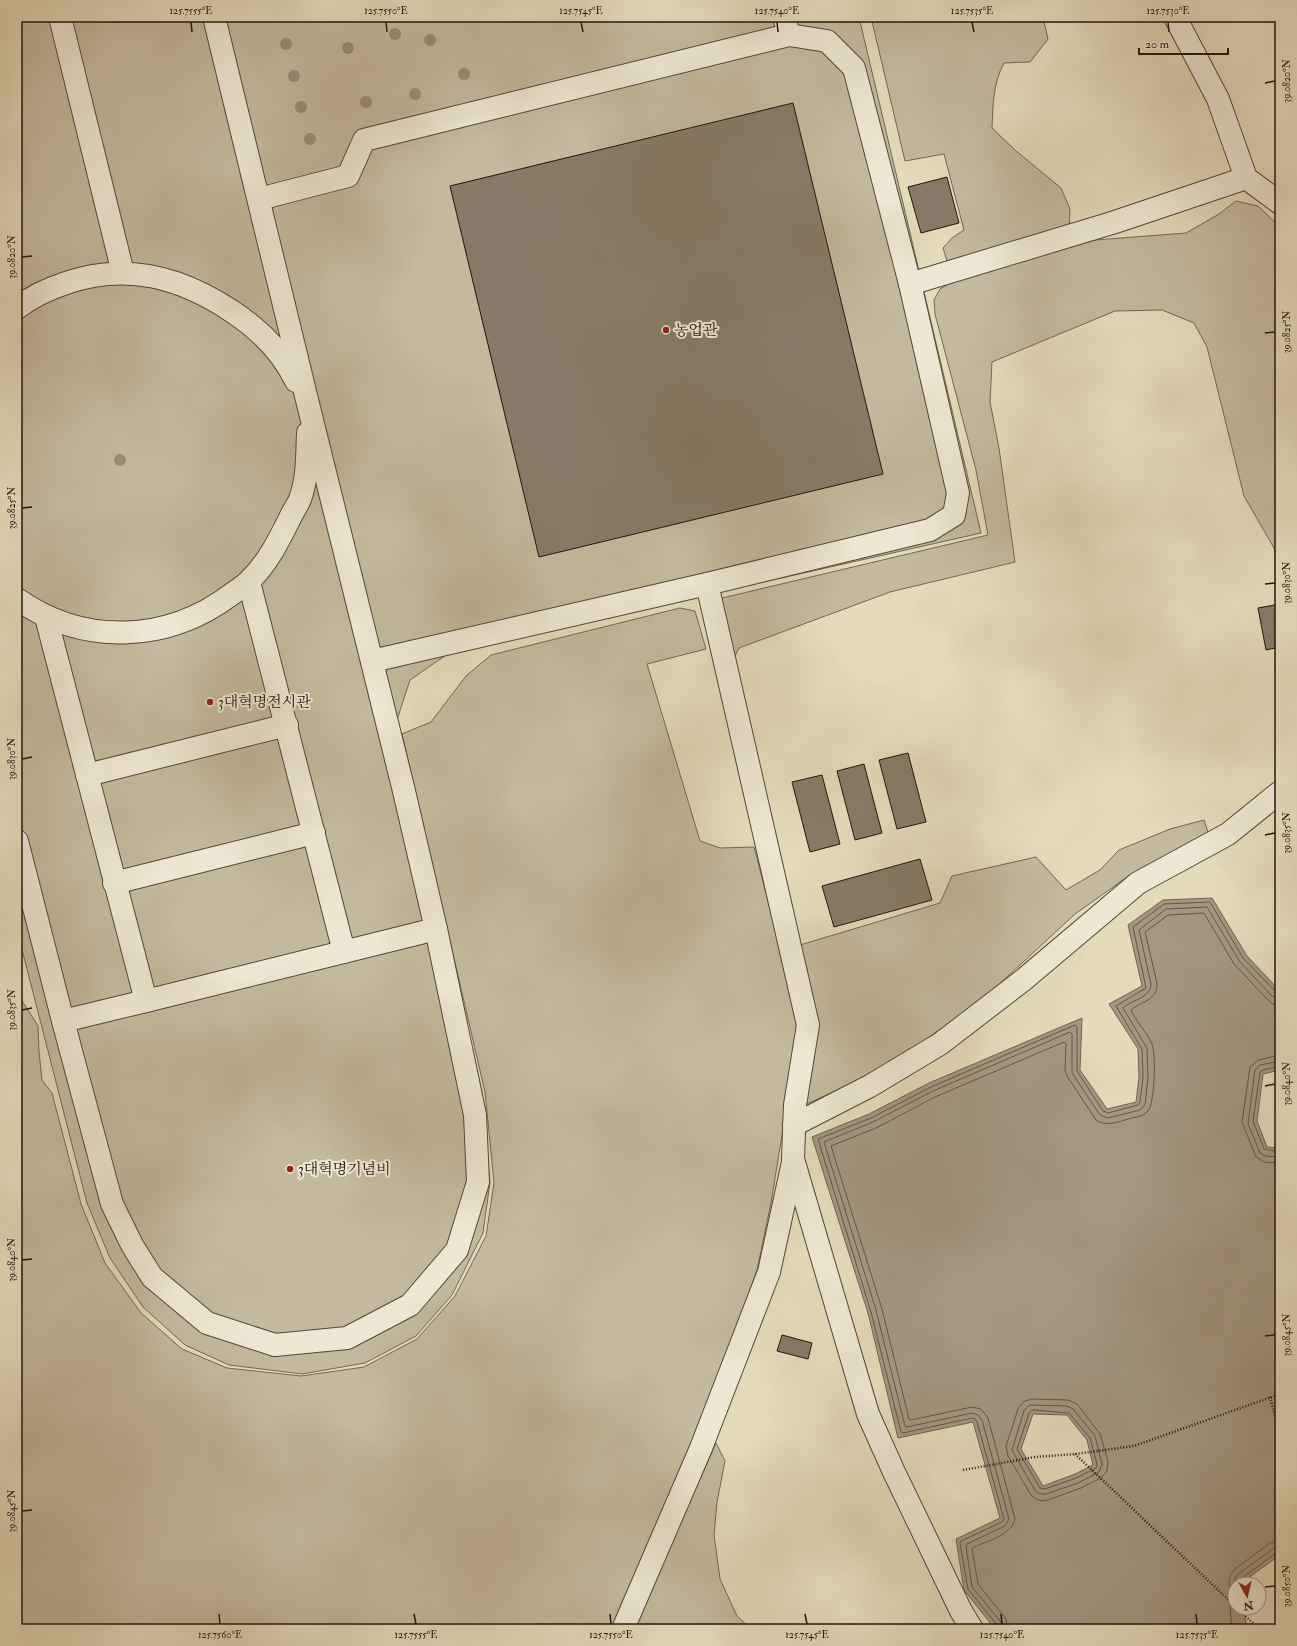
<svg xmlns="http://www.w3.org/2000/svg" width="1297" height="1646" font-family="'IM FELL Double Pica','Noto Serif KR',serif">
	<rect width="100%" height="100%" fill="#e4dbbb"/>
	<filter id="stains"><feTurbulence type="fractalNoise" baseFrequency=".005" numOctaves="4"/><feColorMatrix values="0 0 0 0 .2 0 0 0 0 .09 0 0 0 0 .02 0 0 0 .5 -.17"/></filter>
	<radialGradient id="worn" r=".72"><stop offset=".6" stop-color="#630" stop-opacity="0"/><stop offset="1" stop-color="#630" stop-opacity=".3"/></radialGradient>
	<g fill="#c3b99e" stroke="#726656">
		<path d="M17 17H859L981 533 449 653 410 680 396 723 482 1092 490 1182 483 1233 452 1295 416 1336 365 1363 302 1374 229 1365 185 1345 143 1307 110 1258 87 1203 17 930Z"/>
		<path d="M871 17H1043L1048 39 1030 62 1004 63C993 83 993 105 992 128L1015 150 1061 188 1070 209 1069 230 947 261 943 248 952 238 964 230 944 154 905 161Z"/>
		<path d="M1236 201 1258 206 1280 227V576L1274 548 1244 496 1207 347 1194 323 1162 310 1115 311 992 362 990 402 999 448 1015 562 890 592 739 648 735 656 718 599 988 535 976 470 935 314 934 300 940 289 958 278 1095 240 1186 233 1219 214Z"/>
		<path d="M680 608 695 611 706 649 647 664 700 841 720 848 754 847 800 1024 771 1203 757 1270 693 1449 616 1629H17V991L19 996 38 1026 39 1052 42 1080 52 1093 81 1204 105 1263 141 1313 182 1349 227 1368 301 1376 364 1367 417 1339 455 1296 486 1236 494 1183 485 1092 402 734 431 722 466 676 491 655Z"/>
		<path d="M1204 820 1209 835 1130 875 1075 914 995 988 958 1017 912 1049 878 1072 802 1106 800 945 940 903 952 876 1036 857 1066 890 1100 870 1119 850 1170 829Z"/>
		<path d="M716 1443 725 1461 717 1502 714 1535 720 1579 737 1616 751 1629H633Z"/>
	</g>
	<path fill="#a29781" stroke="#6e6353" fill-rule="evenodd" d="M1212 898 1247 956 1280 991V1070L1263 1074 1257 1121 1267 1147 1280 1148V1555L1244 1581V1584H1235V1608H1244L1247 1629H995L964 1590 956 1539 1000 1518 973 1422 898 1438 868 1313 812 1137 869 1114 929 1083 1082 1018 1080 1070 1107 1109 1136 1102 1139 1077 1138 1049 1109 1004 1142 986 1128 925 1163 900ZM1033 1414 1067 1415 1087 1440 1093 1465 1075 1474 1043 1486 1021 1449Z"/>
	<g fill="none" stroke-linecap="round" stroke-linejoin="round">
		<g stroke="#625648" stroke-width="1">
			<path d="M1280 1055 1258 1060 1250 1067 1242 1122 1256 1157 1264 1162 1280 1163"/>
			<path d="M1280 1061 1260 1065 1255 1070 1248 1124 1260 1153 1265 1156 1280 1157"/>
			<path d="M1280 1066 1263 1070 1260 1072 1253 1121 1264 1149 1280 1152"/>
			<path d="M1032 1399 1068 1400 1077 1404 1100 1434 1108 1461 1107 1471 1101 1478 1081 1488 1048 1500 1042 1501 1036 1499 1031 1495 1008 1456 1006 1446 1018 1409 1023 1402Z"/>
			<path d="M1030 1405 1067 1406 1073 1409 1095 1436 1102 1464 1099 1472 1078 1483 1046 1494H1041L1036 1492 1012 1450 1024 1411Z"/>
			<path d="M1033 1410 1069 1413 1090 1438 1097 1464 1096 1468 1076 1478 1045 1489 1040 1488 1017 1449 1029 1413Z"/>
			<path d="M1240 1584 1242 1578 1276 1553 1280 1552"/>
			<path d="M1235 1585V1578L1238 1574 1274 1548 1280 1547"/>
			<path d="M997 1629V1625L968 1589 960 1543 961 1541 1002 1522 1004 1519 977 1422 975 1419 972 1418 903 1433 901 1432 871 1312 818 1139 871 1118 931 1087 1075 1025 1077 1027V1071L1103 1111 1108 1113 1138 1105 1140 1102 1143 1077 1142 1049 1116 1006 1146 988 1133 927 1164 904 1210 902 1243 958 1276 992 1280 993"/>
			<path d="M1002 1629 1001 1622 972 1587 966 1546 967 1544 1005 1526 1009 1519 982 1420 978 1415 972 1413 907 1427 905 1426 876 1310 824 1142 873 1122 933 1091 1070 1032 1072 1034V1073L1100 1115 1108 1118 1140 1110 1145 1104 1148 1078 1147 1048 1123 1008C1131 1000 1151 998 1151 984L1139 930 1166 909 1207 907 1240 962 1272 996 1280 999"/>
			<path d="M1008 1629 1006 1619 978 1584 972 1549 974 1547C987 1541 1012 1535 1015 1519L988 1418 981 1409 972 1407 911 1420 909 1419 882 1309 831 1146 876 1128 935 1097 1064 1042 1066 1044 1065 1070 1067 1076 1096 1120C1106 1127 1118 1122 1128 1119 1135 1117 1143 1117 1148 1111 1155 1102 1156 1055 1152 1044 1147 1032 1136 1022 1131 1010 1141 1001 1158 1001 1157 983L1145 932 1168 915 1204 913 1234 964 1268 1000 1273 1004 1280 1005"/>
			<path d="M1232 1629 1230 1607 1235 1596C1228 1587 1226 1578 1235 1569L1270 1543 1280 1541"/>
		</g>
	</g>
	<g fill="#867b68" stroke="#21140f">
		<path d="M793 103 883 474 539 557 450 186Z"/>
		<path d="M947 177 959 223 921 233 908 187Z"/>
		<path d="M1280 604V647L1266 650 1258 608Z"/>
		<path d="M908 753 926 822 897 829 879 760Z"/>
		<path d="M864 764 882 833 855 840 837 771Z"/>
		<path d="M822 775 840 844 810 852 792 782Z"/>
		<path d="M920 859 932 900 834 927 822 886Z"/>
		<path d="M782 1335 812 1343 808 1359 777 1351Z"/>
	</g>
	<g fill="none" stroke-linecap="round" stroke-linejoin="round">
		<g stroke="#52463a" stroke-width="24">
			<g id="minor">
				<path d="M60 17 123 273"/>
				<path d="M784 17 789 35"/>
				<path d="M1175 17 1218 99 1246 178 1280 203"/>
				<path d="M259 199 348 176 364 140 789 35 827 41 854 68 910 284 958 493 954 515 930 530 707 584 372 661"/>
				<path d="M910 284 1115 222 1246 178"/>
				<path d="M17 308C31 297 48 289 66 283 126 262 181 277 233 312 260 330 282 352 296 381"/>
				<path d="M249 582 344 952"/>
				<path d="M707 584 808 1025 795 1105 793 1159 868 1414 894 1472 961 1611 972 1629"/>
				<path d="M17 599C84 646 167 643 232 594 238 590 244 586 249 581 267 564 278 542 289 520 292 513 297 506 300 499 308 478 307 454 308 433"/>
				<path d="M46 617 146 1001 436 929"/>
				<path d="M87 775 287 725"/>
				<path d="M17 841 63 1021 112 1204 132 1245 152 1277 207 1323 275 1345 347 1338 410 1305 457 1250 478 1182 475 1115 436 929 403 787 309 408 214 17"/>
				<path d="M114 883 314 833"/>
				<path d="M63 1021 146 1001"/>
				<path d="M794 1125 870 1086 940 1044 1022 981 1138 883 1228 834 1280 792"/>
				<path d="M623 1629 701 1448 769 1272 793 1162"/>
			</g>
		</g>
		<g stroke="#21140f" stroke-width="2.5" stroke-dasharray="1 2" stroke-linecap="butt">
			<path d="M1270 1397 1280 1433"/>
			<path d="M1075 1454 1235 1606"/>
			<path d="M963 1470 1035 1457 1075 1454 1134 1446 1280 1394"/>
			<path d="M1237 1608 1259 1629"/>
		</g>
		<use href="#minor" stroke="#ede8d3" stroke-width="22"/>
	</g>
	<g fill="#988d78">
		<circle cx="395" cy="34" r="6"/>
		<circle cx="430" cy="40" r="6"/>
		<circle cx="286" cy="44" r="6"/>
		<circle cx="348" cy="48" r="6"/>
		<circle cx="464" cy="74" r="6"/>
		<circle cx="294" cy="76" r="6"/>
		<circle cx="415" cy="94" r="6"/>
		<circle cx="366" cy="102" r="6"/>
		<circle cx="301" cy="107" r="6"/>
		<circle cx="310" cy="139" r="6"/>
		<circle cx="120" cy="460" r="6"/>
	</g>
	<path fill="none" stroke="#21140f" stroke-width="1.5" d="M191 22 192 32M386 22 387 32M581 22 583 32M777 22 778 32M972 22 974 32M1168 22 1169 32M1265 83 1275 81M22 257 32 256M1265 333 1275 332M22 508 32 507M1265 584 1275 583M22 759 32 757M1265 835 1275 833M22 1010 32 1008M1265 1086 1275 1084M22 1260 32 1259M1265 1336 1275 1335M22 1511 32 1510M1265 1587 1275 1586M219 1614 220 1624M414 1614 416 1624M610 1614 611 1624M805 1614 807 1624M1001 1614 1002 1624M1196 1614 1197 1624"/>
	<g fill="#8f2418" stroke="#ede8d3" stroke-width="1.5">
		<circle cx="666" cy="330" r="4"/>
		<circle cx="210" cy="702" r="4"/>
		<circle cx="290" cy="1169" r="4"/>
	</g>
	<g text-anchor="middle" stroke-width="4" stroke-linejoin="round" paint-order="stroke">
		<g font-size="15" fill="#21140f" stroke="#ede8d3" text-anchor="start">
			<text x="674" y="335">농업관</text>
			<text x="218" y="707">3대혁명전시관</text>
			<text x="298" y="1174">3대혁명기념비</text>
		</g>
	</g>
	<rect width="1297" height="1646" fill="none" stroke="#e4dbbb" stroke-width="44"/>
	<g transform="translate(1247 1596) rotate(172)"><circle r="19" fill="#ede8d3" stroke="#9b9385"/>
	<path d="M0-3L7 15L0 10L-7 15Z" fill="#8f2418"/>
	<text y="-6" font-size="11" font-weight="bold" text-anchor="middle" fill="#21140f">N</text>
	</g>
	<path d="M1139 48v6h89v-6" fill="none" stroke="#21140f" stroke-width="2"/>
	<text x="1145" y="48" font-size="12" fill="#21140f" stroke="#ede8d3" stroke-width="3" paint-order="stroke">20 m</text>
	<rect x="22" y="22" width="1253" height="1602" fill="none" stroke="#21140f" stroke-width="1.5"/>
	<g font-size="10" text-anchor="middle" fill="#21140f">
		<text x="191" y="14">125.7555°E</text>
		<text x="386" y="14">125.7550°E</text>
		<text x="581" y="14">125.7545°E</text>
		<text x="777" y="14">125.7540°E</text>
		<text x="972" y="14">125.7535°E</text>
		<text x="1168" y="14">125.7530°E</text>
		<text transform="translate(1286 81) rotate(-90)" y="4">39.0820°N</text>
		<text transform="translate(11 257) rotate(-90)" y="4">39.0820°N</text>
		<text transform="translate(1286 332) rotate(-90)" y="4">39.0825°N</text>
		<text transform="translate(11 508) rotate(-90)" y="4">39.0825°N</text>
		<text transform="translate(1286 583) rotate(-90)" y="4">39.0830°N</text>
		<text transform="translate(11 759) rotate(-90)" y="4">39.0830°N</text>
		<text transform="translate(1286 833) rotate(-90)" y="4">39.0835°N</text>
		<text transform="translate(11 1010) rotate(-90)" y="4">39.0835°N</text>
		<text transform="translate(1286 1084) rotate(-90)" y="4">39.0840°N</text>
		<text transform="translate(11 1260) rotate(-90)" y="4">39.0840°N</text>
		<text transform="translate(1286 1335) rotate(-90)" y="4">39.0845°N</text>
		<text transform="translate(11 1511) rotate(-90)" y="4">39.0845°N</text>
		<text transform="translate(1286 1586) rotate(-90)" y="4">39.0850°N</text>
		<text x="220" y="1638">125.7560°E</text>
		<text x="416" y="1638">125.7555°E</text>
		<text x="611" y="1638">125.7550°E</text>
		<text x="807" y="1638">125.7545°E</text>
		<text x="1002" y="1638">125.7540°E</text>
		<text x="1197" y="1638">125.7535°E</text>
	</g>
	<rect width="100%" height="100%" filter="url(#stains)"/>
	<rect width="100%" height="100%" fill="url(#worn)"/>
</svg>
